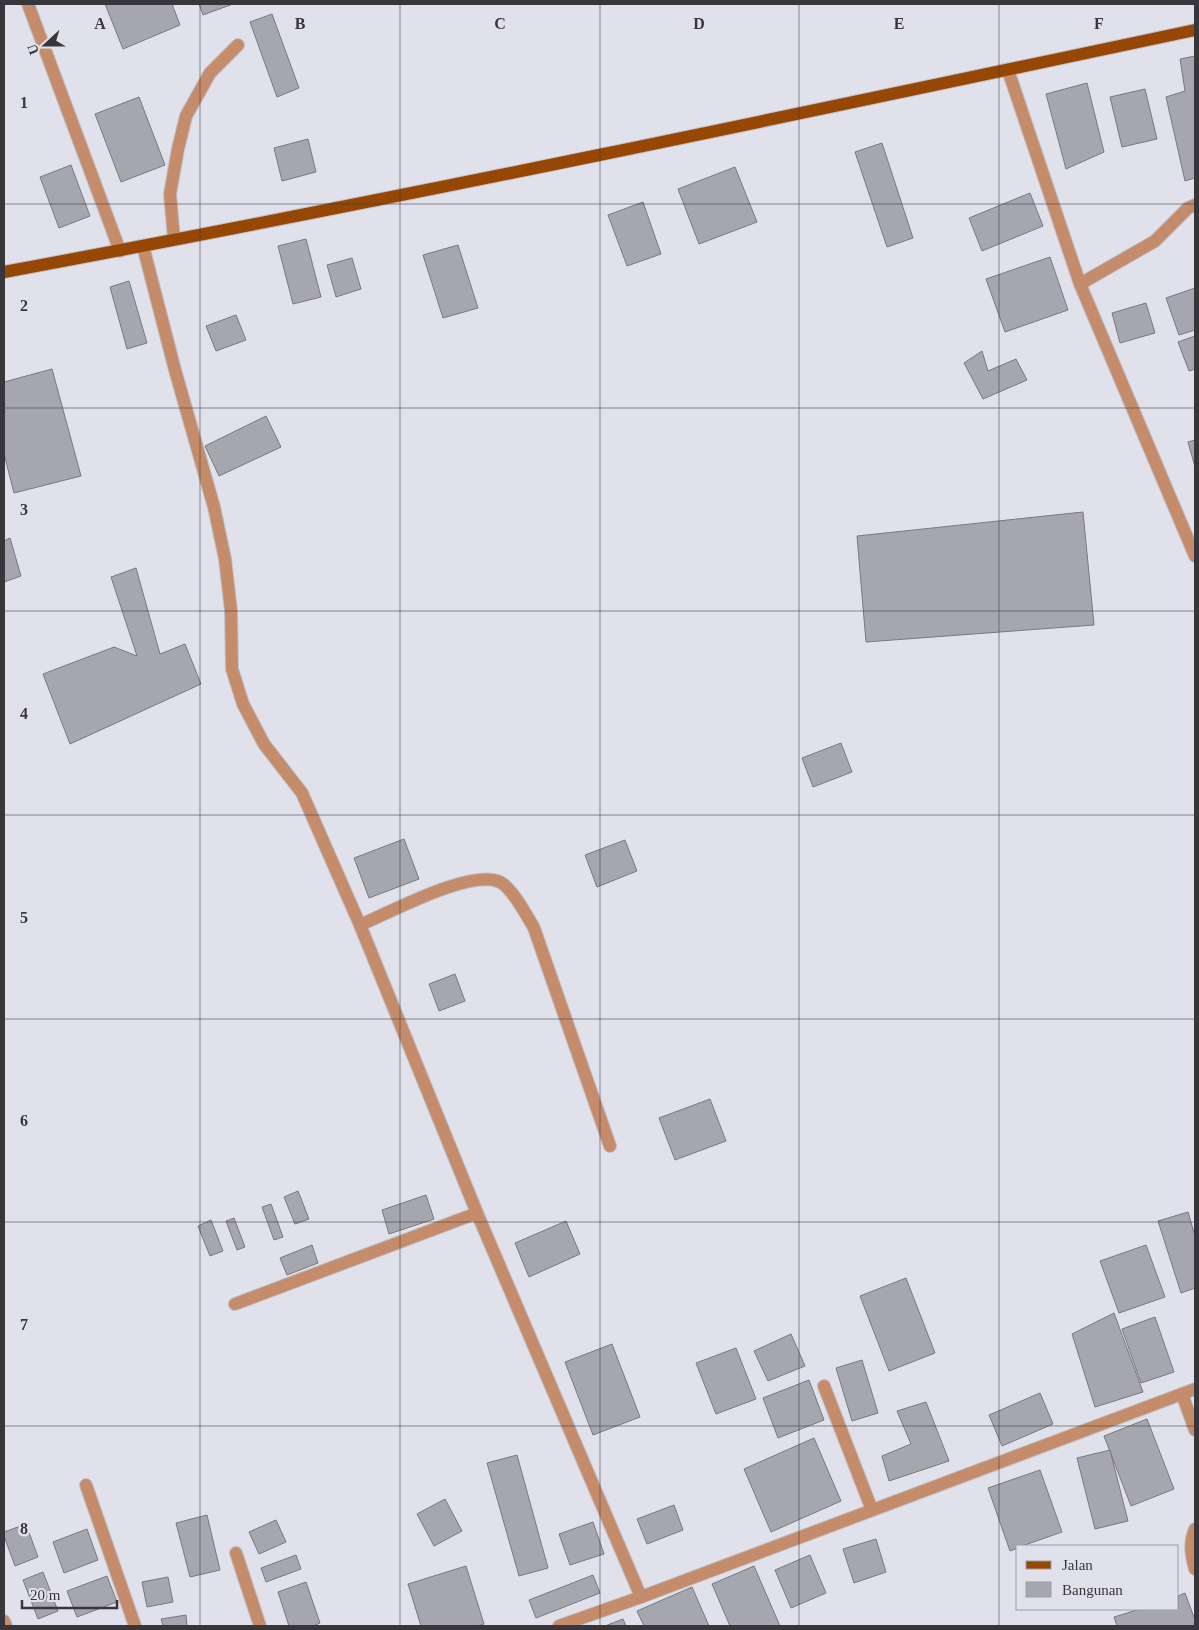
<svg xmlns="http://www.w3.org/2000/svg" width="1199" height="1630" font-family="'Times New Roman',serif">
	<rect width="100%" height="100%" fill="#e1e1eb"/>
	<g fill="#a6a6af" stroke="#797881">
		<path d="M105 4H172L180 25 123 49Z"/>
		<path d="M199 4H233L203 15Z"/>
		<path d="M272 14 299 88 277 97 250 22Z"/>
		<path d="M1195 56V178L1185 181 1166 97 1185 91 1180 59Z"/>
		<path d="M1087 83 1104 152 1066 169 1046 94Z"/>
		<path d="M1145 89 1157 139 1122 147 1110 97Z"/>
		<path d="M139 97 165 165 121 182 95 114Z"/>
		<path d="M308 139 316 172 282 181 274 148Z"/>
		<path d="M882 143 913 238 887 247 855 152Z"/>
		<path d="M71 165 90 216 59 228 40 177Z"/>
		<path d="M735 167 757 222 699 244 678 189Z"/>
		<path d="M1030 193 1043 226 982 251 969 218Z"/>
		<path d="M643 202 661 254 627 266 608 215Z"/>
		<path d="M306 239 321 297 293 304 278 246Z"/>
		<path d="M458 245 478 308 443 318 423 255Z"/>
		<path d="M1050 257 1068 310 1005 332 986 279Z"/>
		<path d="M352 258 361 289 336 297 327 265Z"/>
		<path d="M129 281 147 343 127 349 110 287Z"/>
		<path d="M1195 288V330L1179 335 1166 298Z"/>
		<path d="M1146 303 1155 333 1120 343 1112 313Z"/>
		<path d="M236 315 246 340 216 351 206 326Z"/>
		<path d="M1195 336V369L1189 371 1178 342Z"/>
		<path d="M982 351 988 371 1016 359 1027 380 983 399 964 363Z"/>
		<path d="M52 369 81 476 14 493 4 454V382Z"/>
		<path d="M266 416 281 447 219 476 205 446Z"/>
		<path d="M1195 440V467L1188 442Z"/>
		<path d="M1083 512 1094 625 866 642 857 536Z"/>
		<path d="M10 538 21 576 4 582V541Z"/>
		<path d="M136 568 160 654 185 644 201 684 70 744 43 674 114 647 137 656 111 577Z"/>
		<path d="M841 743 852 772 813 787 802 758Z"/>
		<path d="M404 839 419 879 369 898 354 858Z"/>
		<path d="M625 840 637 871 597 887 585 855Z"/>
		<path d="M455 974 465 1001 439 1011 429 984Z"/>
		<path d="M710 1099 726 1141 675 1160 659 1118Z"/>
		<path d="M298 1191 309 1219 295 1224 284 1197Z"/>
		<path d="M426 1195 434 1219 389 1234 382 1210Z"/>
		<path d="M271 1204 283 1237 274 1240 262 1207Z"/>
		<path d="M1188 1212 1195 1236V1288L1181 1293 1158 1221Z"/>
		<path d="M234 1218 245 1247 237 1250 226 1221Z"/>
		<path d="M211 1220 223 1251 210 1256 198 1226Z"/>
		<path d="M566 1221 580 1254 529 1277 515 1243Z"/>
		<path d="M312 1245 318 1263 287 1275 280 1258Z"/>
		<path d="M1146 1245 1165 1297 1119 1313 1100 1261Z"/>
		<path d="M906 1278 935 1353 889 1371 860 1296Z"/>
		<path d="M1114 1313 1143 1392 1095 1407 1072 1334Z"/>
		<path d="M1155 1317 1174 1372 1141 1383 1122 1329Z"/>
		<path d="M791 1334 805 1366 768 1381 754 1351Z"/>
		<path d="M612 1344 640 1417 593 1435 565 1362Z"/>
		<path d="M736 1348 756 1399 716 1414 696 1363Z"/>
		<path d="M862 1360 878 1413 852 1421 836 1368Z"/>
		<path d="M809 1380 824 1420 778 1438 763 1398Z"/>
		<path d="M1040 1393 1053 1424 1002 1446 989 1415Z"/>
		<path d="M926 1402 949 1461 889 1481 882 1456 911 1444 897 1411Z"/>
		<path d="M1147 1419 1174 1489 1131 1506 1104 1436Z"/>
		<path d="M814 1438 841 1501 771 1532 744 1469Z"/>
		<path d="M1110 1450 1128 1521 1095 1529 1077 1458Z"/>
		<path d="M517 1455 548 1568 519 1576 487 1463Z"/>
		<path d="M1040 1470 1062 1532 1022 1546H1018V1548L1010 1551 988 1488Z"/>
		<path d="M445 1499 462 1531 434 1546 417 1514Z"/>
		<path d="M674 1505 683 1530 647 1544 637 1519Z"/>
		<path d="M207 1515 220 1570 190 1577 176 1523Z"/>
		<path d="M276 1520 286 1542 259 1554 249 1532Z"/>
		<path d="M593 1522 604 1554 570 1565 559 1534Z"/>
		<path d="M26 1524 38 1557 15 1566 4 1536V1532Z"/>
		<path d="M87 1529 98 1560 64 1573 53 1542Z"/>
		<path d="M876 1539 886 1572 854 1583 843 1549Z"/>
		<path d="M296 1555 301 1569 266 1582 261 1568Z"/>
		<path d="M810 1555 826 1593 791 1608 775 1570Z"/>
		<path d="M466 1566 484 1624 477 1626H421L408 1584Z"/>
		<path d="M754 1566 780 1626H730L712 1584Z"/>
		<path d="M43 1572 58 1611 38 1619 23 1580Z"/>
		<path d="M593 1575 600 1593 536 1618 529 1600Z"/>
		<path d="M107 1576 117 1602 77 1617 67 1591Z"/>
		<path d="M168 1577 173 1602 147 1607 142 1582Z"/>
		<path d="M306 1582 320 1623 313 1626H289L278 1592Z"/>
		<path d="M692 1587 709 1626H644L637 1611Z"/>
		<path d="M1185 1593 1195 1620V1626H1117L1114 1617 1140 1609H1178V1596Z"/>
		<path d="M186 1615 187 1626H163L161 1619Z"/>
		<path d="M623 1619 626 1626H605Z"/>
	</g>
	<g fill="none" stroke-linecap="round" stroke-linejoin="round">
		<g stroke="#bfbfc8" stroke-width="14">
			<g id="street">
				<path d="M28 4 120 251"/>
				<path d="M1008 70 1080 284 1195 556"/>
				<path d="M174 239 170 194 178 149 186 116 210 73 238 45"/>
				<path d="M143 246 175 370 214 507 225 559 231 611 232 669 243 704 264 744 302 793 360 925 477 1213 641 1597"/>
				<path d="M1080 284 1155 241 1188 208 1195 205"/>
				<path d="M360 925C389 913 471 868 500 882 512 888 527 916 534 928L610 1146"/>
				<path d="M235 1304 477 1213"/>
				<path d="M824 1386 872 1510"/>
				<path d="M1182 1394 1195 1430"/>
				<path d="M86 1485 135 1626"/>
				<path d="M1195 1529C1189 1543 1191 1555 1195 1569"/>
				<path d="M236 1553 260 1626"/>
				<path d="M4 1621 6 1626"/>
				<path d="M559 1626 641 1597 1195 1389"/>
			</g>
		</g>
		<g stroke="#bfbfc8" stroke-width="14">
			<path id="primary" d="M4 272C402 198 799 114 1195 30"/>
		</g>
		<use href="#street" stroke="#c58c6b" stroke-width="12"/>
		<use href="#primary" stroke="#964704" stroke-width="12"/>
	</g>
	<path fill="none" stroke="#37373b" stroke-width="1" stroke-opacity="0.55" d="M200 4V1626M400 4V1626M600 4V1626M799 4V1626M999 4V1626M4 204H1195M4 408H1195M4 611H1195M4 815H1195M4 1019H1195M4 1222H1195M4 1426H1195"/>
	<g font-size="16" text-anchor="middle" font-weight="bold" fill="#37373b" stroke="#e1e1eb" stroke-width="5" stroke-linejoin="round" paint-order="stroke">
		<text x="100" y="29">A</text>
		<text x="300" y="29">B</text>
		<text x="500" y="29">C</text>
		<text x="699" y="29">D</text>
		<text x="899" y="29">E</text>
		<text x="1099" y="29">F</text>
		<text x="24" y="108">1</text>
		<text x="24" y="311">2</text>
		<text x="24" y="515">3</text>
		<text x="24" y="719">4</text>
		<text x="24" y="923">5</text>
		<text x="24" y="1126">6</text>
		<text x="24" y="1330">7</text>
		<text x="24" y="1534">8</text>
	</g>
	<rect width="1199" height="1630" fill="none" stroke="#37373b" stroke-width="10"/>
	<rect x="1016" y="1545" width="162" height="65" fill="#e1e1eb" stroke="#9d9da5"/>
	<rect x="1026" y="1561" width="25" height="8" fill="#964704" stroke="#9d9da5"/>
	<text x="1062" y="1570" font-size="15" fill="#37373b">Jalan</text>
	<rect x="1026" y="1582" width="25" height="15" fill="#a6a6af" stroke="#9d9da5"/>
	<text x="1062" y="1595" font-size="15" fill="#37373b">Bangunan</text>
	<g transform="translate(45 45) rotate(249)" stroke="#e1e1eb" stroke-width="4" paint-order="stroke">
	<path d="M0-4L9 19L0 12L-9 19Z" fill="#37373b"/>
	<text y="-8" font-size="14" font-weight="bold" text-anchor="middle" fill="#37373b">U</text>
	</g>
	<path d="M22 1600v8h95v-8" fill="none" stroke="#37373b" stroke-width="2.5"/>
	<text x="30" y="1600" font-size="15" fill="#37373b" stroke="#e1e1eb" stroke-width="4" paint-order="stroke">20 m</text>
</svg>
